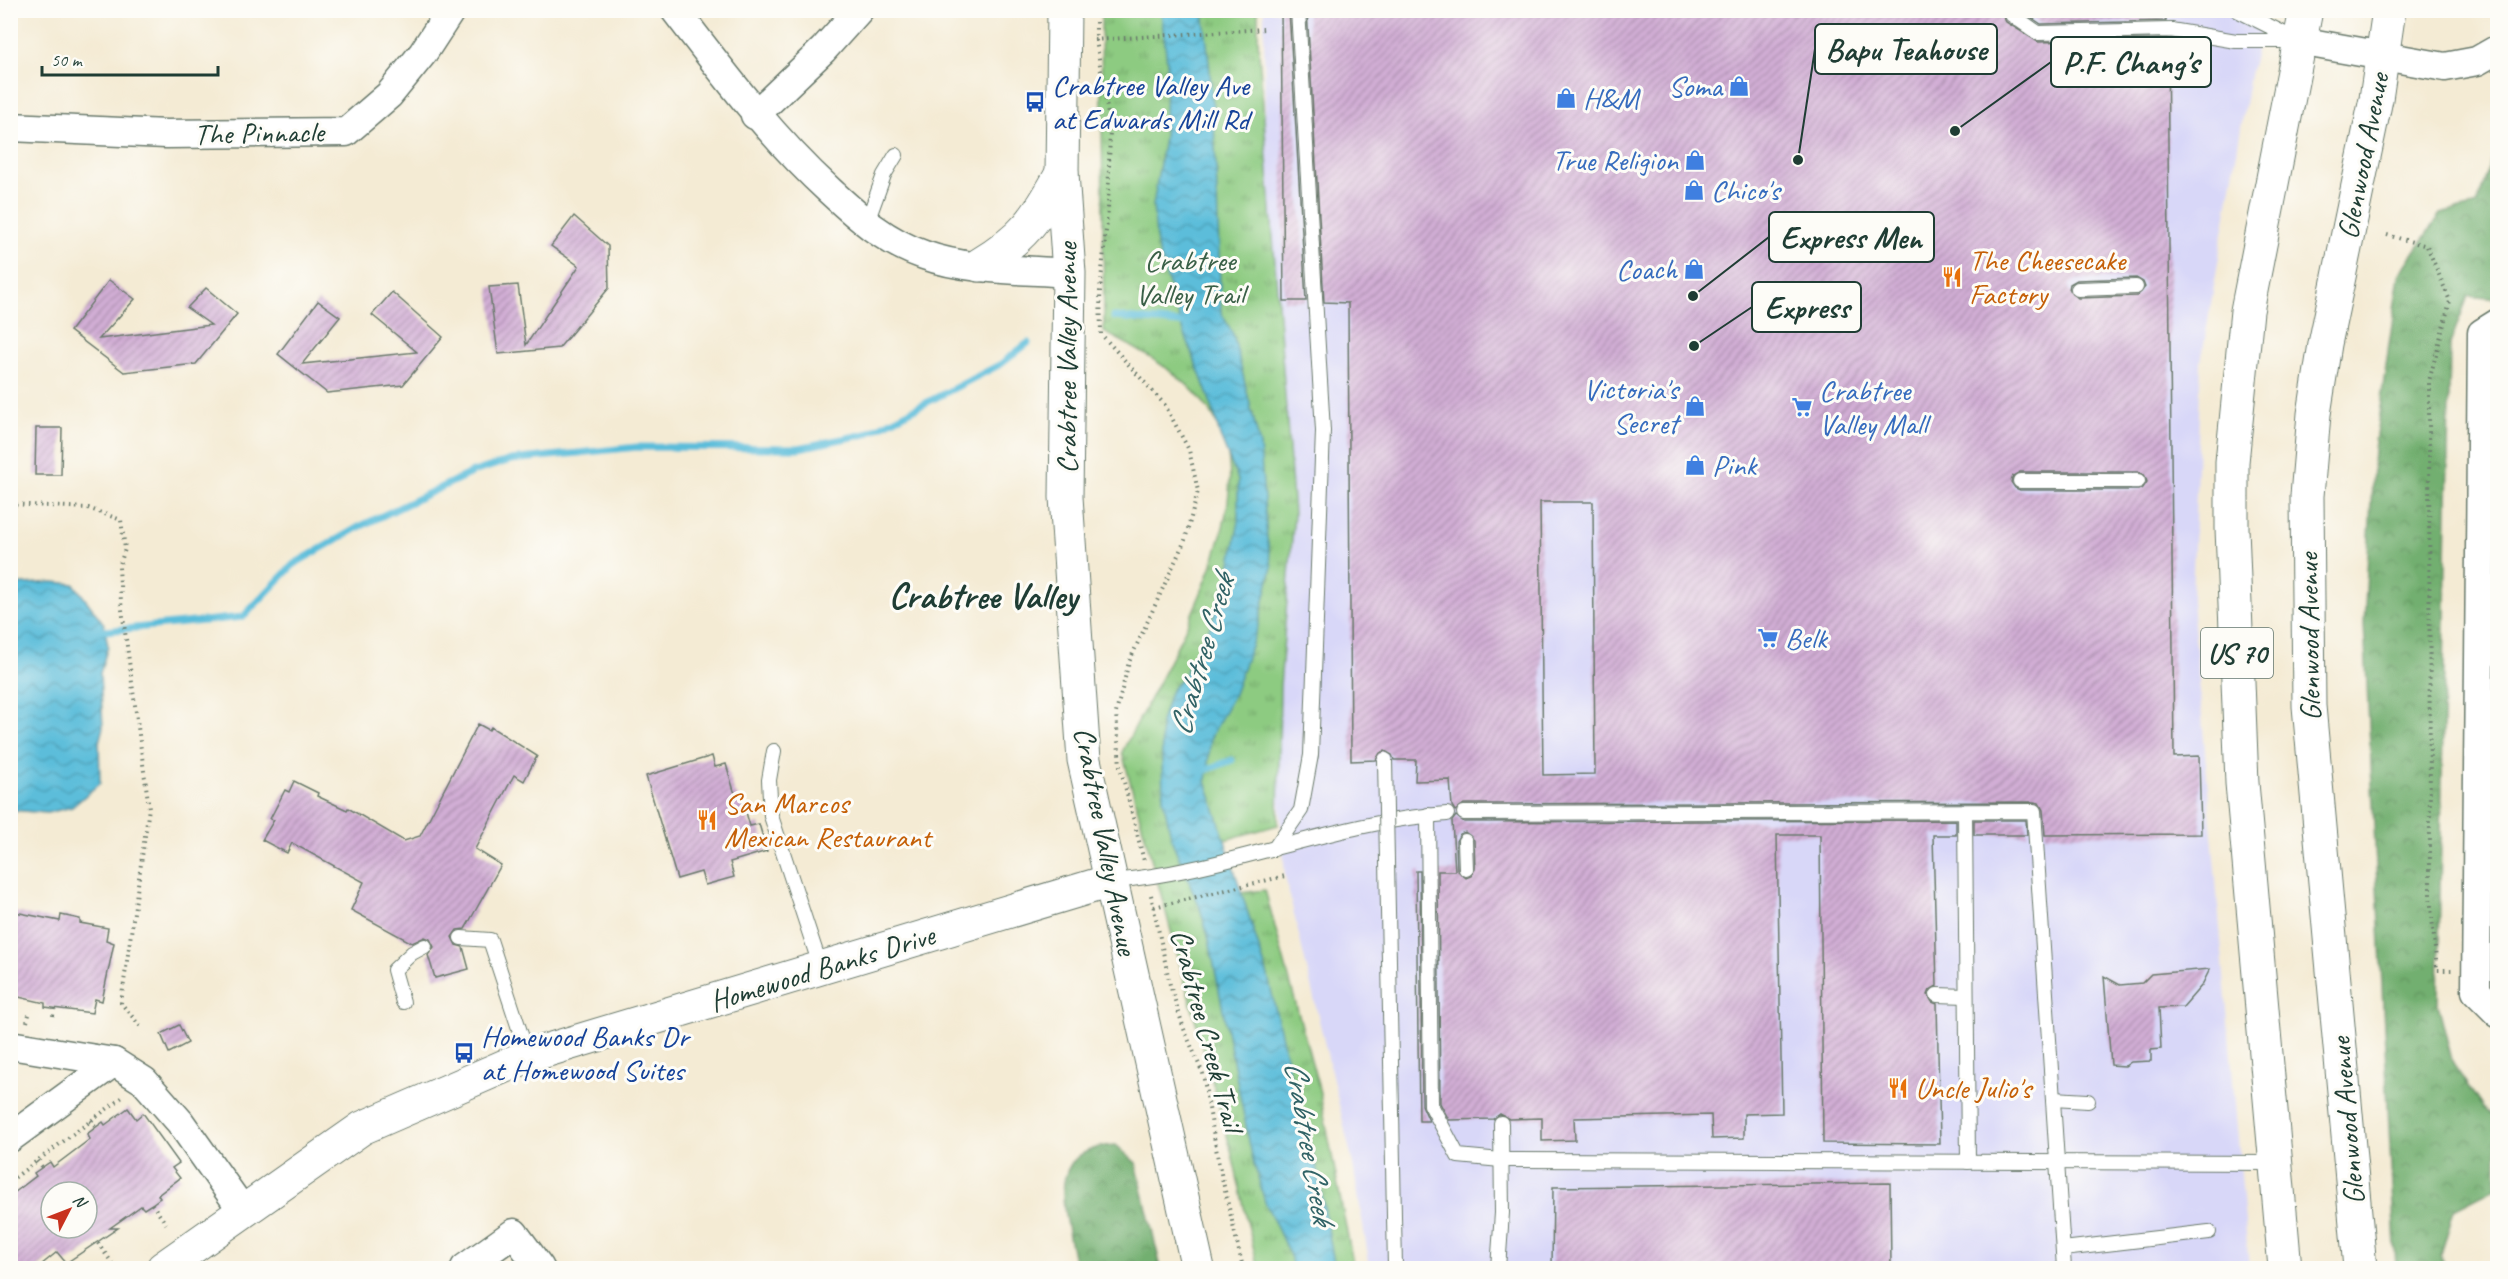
<svg xmlns="http://www.w3.org/2000/svg" width="2508" height="1279" font-family="Caveat,sans-serif">
	<defs>
		<pattern id="forest-crowns" width="20" height="18" patternUnits="userSpaceOnUse" patternTransform="scale(1.5)"><rect width="20" height="18" fill="#72af6f"/><path d="M2 6a3 3 0 1 1 6 0M12 15a3 3 0 1 1 6 0" fill="none" stroke="#5d905c"/></pattern>
		<pattern id="park-tufts" width="24" height="20" patternUnits="userSpaceOnUse" patternTransform="scale(1.5)"><rect width="24" height="20" fill="#8dcb81"/><path d="M3 7l-1-3M5 7V3M7 7l1-3M15 17l-1-3M17 17v-4M19 17l1-3" fill="none" stroke="#73a66a"/></pattern>
		<pattern id="water-waves" width="16" height="10" patternUnits="userSpaceOnUse" patternTransform="scale(1.5)"><rect width="16" height="10" fill="#5cbdda"/><path d="M0 5q4-4 8 0t8 0" fill="none" stroke="#4b9bb2"/></pattern>
		<pattern id="building-hatch" width="6" height="6" patternUnits="userSpaceOnUse" patternTransform="scale(1.5)"><rect width="6" height="6" fill="#d2aed5"/><path d="M-1 1l2-2M0 6l6-6M5 7l2-2" fill="none" stroke="#aa8fae"/></pattern>
	</defs>
	<rect width="100%" height="100%" fill="#fdfcf7"/>
	<filter id="ink" filterUnits="userSpaceOnUse"><feTurbulence type="fractalNoise" baseFrequency=".0167" numOctaves="2"/><feDisplacementMap in="SourceGraphic" scale="12" xChannelSelector="R" yChannelSelector="G"/><feConvolveMatrix kernelMatrix="1 2 1 2 8 2 1 2 1" color-interpolation-filters="sRGB"/></filter>
	<filter id="wash" filterUnits="userSpaceOnUse"><feTurbulence type="fractalNoise" baseFrequency=".008" numOctaves="4" result="noise"/><feDisplacementMap in="SourceGraphic" scale="24" xChannelSelector="R" yChannelSelector="G"/><feGaussianBlur stdDeviation="1.35" result="paint"/><feColorMatrix in="noise" values="0 0 0 0 0 0 0 0 0 0 0 0 0 0 0 0 0 1.4 0 .05"/><feComposite in="paint" operator="in"/></filter>
	<g filter="url(#wash)">
		<rect width="100%" height="100%" fill="#f4ebd4"/>
		<path fill="#d8d7f8" d="M1264 11H2266L2250 75 2201 362 2192 600 2249 1268H1370L1353 1164 1285 876 1270 673Z"/>
		<g fill="url(#forest-crowns)" stroke="#487652" stroke-width="1.5">
			<path d="M2497 141V299L2468 296 2450 344 2438 1004 2453 1064 2483 1108 2497 1121V1187L2454 1209 2441 1255 2445 1268H2396L2364 624 2374 449 2399 275 2440 214 2477 205Z"/>
			<path d="M1116 1145 1136 1163 1161 1268H1075C1068 1218 1037 1149 1116 1145Z"/>
		</g>
		<path fill="url(#park-tufts)" stroke="#56845a" stroke-width="1.5" d="M1101 11H1258V39L1294 514 1280 686 1278 825 1221 841 1229 894 1265 890 1319 1089 1354 1268H1258L1231 1150 1122 752C1160 677 1249 531 1226 447 1211 389 1154 357 1104 332Z"/>
		<g fill="url(#water-waves)" stroke="#3e7d87" stroke-width="1.5">
			<path d="M1161 11H1203C1217 111 1217 211 1221 312L1233 334 1260 445 1267 538 1272 567 1258 626 1234 694 1211 737 1206 781 1268 976 1295 1096 1317 1168 1335 1268H1292L1291 1258 1265 1202 1252 1156 1209 940 1200 908 1172 841 1163 799 1161 722 1170 692 1185 673 1210 627 1229 574 1238 526V480L1220 436 1213 409 1181 324 1157 246 1153 206 1164 138 1167 62Z"/>
			<path d="M53 582 74 584 104 624 108 646 100 673 103 727 99 742 100 783 72 807 47 813 11 810V585Z"/>
		</g>
		<g fill="none" stroke-linecap="round" stroke-linejoin="round">
			<g stroke="#5cbdda" stroke-width="7">
				<path d="M1114 317 1189 324"/>
				<path d="M105 631 243 617 294 564 357 528 473 472 511 460 637 447 799 448 866 434 1001 364 1028 343"/>
				<path d="M1201 772 1232 760"/>
			</g>
		</g>
		<g id="blocks">
			<g fill="url(#building-hatch)" fill-rule="evenodd">
				<path d="M1281 10H1289L1306 301H1284Z"/>
				<path d="M1307 10H2004L2003 16 2006 22 2038 42 2167 39 2174 757 2199 756 2201 834 2045 835 2043 810 2039 803 2034 802 1464 804 1455 811 1452 806 1450 780 1415 781 1416 760H1394L1392 755 1385 751 1380 753 1376 760 1351 761 1348 303 1324 302ZM2136 278 2143 282 2145 287 2137 296 2078 298 2069 290 2070 284 2077 280ZM2020 472H2138L2145 476 2147 482 2143 488 2138 490H2020L2015 488 2011 482 2013 476ZM1540 502H1593L1595 774 1543 775Z"/>
				<path d="M2027 10H2166V21L2041 24 2026 14Z"/>
				<path d="M574 216 608 246 609 288 559 348 498 354 489 287 518 285 526 345 579 266 551 246Z"/>
				<path d="M109 280 135 299 99 339 211 325 187 308 206 288 237 314 196 364 124 372 70 331Z"/>
				<path d="M392 292 443 337 403 385 327 393 278 354 318 301 340 317 302 364 417 352 372 315Z"/>
				<path d="M36 428H62L61 475H35Z"/>
				<path d="M478 724 489 730 491 727 537 756 524 781 514 775 475 849 501 865 465 929 457 930 452 937 456 945 463 947 469 969 435 978 428 955 434 947 430 939 425 937 412 943 351 910 364 882 292 843 287 853 262 840 274 820 270 819 285 790 289 792 294 781 318 793 317 796 347 810 348 808 404 841 420 836Z"/>
				<path d="M712 756 715 767 726 764 734 791 743 802 750 826 759 824 767 851 730 862 734 877 705 885 701 872 677 879 646 776Z"/>
				<path d="M1456 816 1464 822 1956 820V835H1933L1937 986 1930 990 1928 995 1932 1002 1937 1004 1940 1144 1823 1143 1820 835H1777L1782 1113 1744 1114V1138L1712 1139 1711 1115 1574 1118 1575 1140 1542 1141V1118L1509 1119 1500 1114 1493 1119 1449 1120 1440 1103 1438 871H1455L1452 821ZM1465 832 1474 840 1475 869 1471 876 1466 878 1457 870 1456 841 1460 834Z"/>
				<path d="M1974 820H2026L2027 835H1974Z"/>
				<path d="M1416 871H1420L1422 1105 1429 1121H1419Z"/>
				<path d="M10 911 60 921 61 915 80 919V923L108 928 106 940 114 943 102 1001 95 999 92 1013 45 1007V1003L10 995Z"/>
				<path d="M2210 969 2202 985 2183 1007 2159 1008 2161 1049 2151 1050V1061L2131 1062 2125 1066 2111 1065 2104 976 2120 985 2142 983 2151 974Z"/>
				<path d="M179 1025 188 1043 169 1053 161 1034Z"/>
				<path d="M128 1108 136 1119 143 1113 179 1163 172 1168 180 1178 158 1195 160 1198 152 1204 144 1209 141 1206 110 1228H118L66 1263 57 1252 36 1269H10V1196L36 1176 34 1173 50 1162 53 1167 90 1139 87 1134 103 1122 105 1125ZM51 1192H87V1228H51Z"/>
				<path d="M1890 1183 1891 1269H1552L1553 1187Z"/>
			</g>
		</g>
	</g>
	<g filter="url(#ink)">
		<use href="#blocks" fill-opacity="0" stroke="#6a7a6c" stroke-width="1.5"/>
		<g fill="none" stroke-linecap="round" stroke-linejoin="round">
			<g stroke="#6a7a6c" stroke-width="16">
				<g id="lane">
					<path d="M2018 10 2012 15 2038 33 2171 30 2236 41H2299"/>
					<path d="M2237 10 2295 39"/>
					<path d="M866 225 884 175 896 155"/>
					<path d="M2078 289 2136 287"/>
					<path d="M2020 481H2138"/>
					<path d="M774 751 769 780 771 816 821 968"/>
					<path d="M1965 812 1968 1162"/>
					<path d="M1464 813 2034 811 2064 1268"/>
					<path d="M1428 815 1431 1105 1458 1156 1501 1160 2276 1163"/>
					<path d="M1465 841 1466 869"/>
					<path d="M1274 849 1301 810 1311 755 1323 431 1298 10"/>
					<path d="M1112 881C1225 872 1334 821 1447 814"/>
					<path d="M461 938 490 940 528 1056"/>
					<path d="M1937 995 1966 996"/>
					<path d="M403 1002 394 970 412 953 425 946"/>
					<path d="M2053 1099 2088 1101"/>
					<path d="M1392 1112 1395 1268"/>
					<path d="M2063 1249 2209 1232"/>
					<path d="M1498 1268 1502 1213 1501 1123"/>
				</g>
			</g>
			<g stroke="#6a7a6c" stroke-width="31">
				<g id="street">
					<path d="M675 10C724 74 771 137 830 191 858 217 886 242 924 255 968 271 1022 269 1069 273"/>
					<path d="M2299 41 2445 67 2477 61 2498 49"/>
					<path d="M755 115 823 50 859 10"/>
					<path d="M10 127 166 134 346 132 389 95 423 53 451 10"/>
					<path d="M2498 323 2482 333 2476 991 2498 1013"/>
					<path d="M10 1045 114 1062 10 1138"/>
					<path d="M114 1062 144 1081 180 1122 243 1211"/>
					<path d="M465 1268 514 1233 540 1268"/>
				</g>
			</g>
			<g stroke="#6a7a6c" stroke-width="35">
				<g id="secondary">
					<path d="M1064 10 1062 173 1069 273 1066 497 1084 760 1198 1268"/>
					<path d="M979 265C1024 238 1037 219 1062 173"/>
					<path d="M163 1268 362 1128 528 1056 1110 881"/>
				</g>
			</g>
			<g stroke="#6a7a6c" stroke-width="35">
				<g id="highway">
					<path d="M2285 1268 2242 783 2232 528V462L2247 311 2306 10"/>
					<path d="M2360 1268 2309 706 2307 496 2314 414 2325 344 2376 99 2389 10"/>
				</g>
			</g>
			<g stroke="#6a7a6c" stroke-width="4" stroke-dasharray="1.5 4.5" stroke-linecap="butt">
				<path d="M1096 10V40L1110 127 1108 210 1100 291 1101 334 1165 405 1189 450 1198 491 1185 540 1129 662 1116 713 1120 766 1144 861"/>
				<path d="M1094 40 1264 29"/>
				<path d="M2387 235 2427 246 2450 301 2429 381 2430 896 2437 970H2452"/>
				<path d="M10 504 88 508 121 520 125 549 119 567 121 602 149 808 121 1003 140 1026"/>
				<path d="M1151 895 1170 985 1184 1029 1203 1074 1219 1165 1243 1268"/>
				<path d="M1154 907 1285 876"/>
				<path d="M53 1016 54 1009"/>
				<path d="M27 1022 30 1011"/>
				<path d="M90 1121 96 1128"/>
				<path d="M37 1161 42 1167"/>
				<path d="M10 1181 123 1097"/>
				<path d="M152 1204 166 1224"/>
				<path d="M98 1243 112 1263"/>
			</g>
			<use href="#lane" stroke="#fff" stroke-width="14"/>
			<use href="#street" stroke="#fff" stroke-width="28"/>
			<use href="#secondary" stroke="#fff" stroke-width="33"/>
			<use href="#highway" stroke="#fff" stroke-width="33"/>
			<g stroke="#6a7a6c" stroke-width="16" stroke-linecap="butt">
				<path id="lane-bridge" d="M1385 760 1392 1112"/>
			</g>
			<use href="#lane-bridge" stroke="#fff" stroke-width="14"/>
		</g>
	</g>
	<defs>
		<g id="shop-bare" transform="scale(1.62)"><path d="M-5-2.5h2.3a2.7 3.5 0 0 1 5.4 0H5L5.5 6h-11ZM-1.5-2.5h3a1.5 2.3 0 0 0-3 0Z" fill="#3f7fe0" stroke="#fdfcf7" stroke-width="2.5" paint-order="stroke"/></g>
		<g id="bus-bare" transform="scale(1.62)"><path d="M-5-6H5V4H4V6H2V4H-2V6H-4V4H-5ZM-3.5-4V0h7V-4ZM-3.5 1.2v1.5H-2V1.2ZM2 1.2v1.5H3.5V1.2Z" fill="#1a4fb4" stroke="#fdfcf7" stroke-width="2.5" paint-order="stroke"/></g>
		<g id="restaurant-bare" transform="scale(1.62)"><path d="M-5-6h1v4h1v-4h1v4h1v-4h1v5L-1.5 .5V6h-2V.5L-5-1ZM5-6V6H3V1.5H1.5Q1.5-4 5-6Z" fill="#e8710a" stroke="#fdfcf7" stroke-width="2.5" paint-order="stroke"/></g>
		<g id="supermarket-bare" transform="scale(1.62)"><path d="M-6-5.5h2.5l.6 2H6L4.5 2H-2.5L-4.4-4H-6ZM-1.5 3.2a1.3 1.3 0 1 0 .1 0ZM3 3.2a1.3 1.3 0 1 0 .1 0Z" fill="#3f7fe0" stroke="#fdfcf7" stroke-width="2.5" paint-order="stroke"/></g>
	</defs>
	<g fill-rule="evenodd">
		<use href="#shop-bare" x="1739" y="86"/>
		<use href="#shop-bare" x="1566" y="98"/>
		<use href="#bus-bare" x="1035" y="102"/>
		<use href="#shop-bare" x="1695" y="160"/>
		<use href="#shop-bare" x="1694" y="190"/>
		<use href="#shop-bare" x="1694" y="269"/>
		<use href="#restaurant-bare" x="1952" y="277"/>
		<use href="#shop-bare" x="1695" y="406"/>
		<use href="#supermarket-bare" x="1802" y="407"/>
		<use href="#shop-bare" x="1695" y="465"/>
		<use href="#supermarket-bare" x="1768" y="638"/>
		<use href="#restaurant-bare" x="707" y="820"/>
		<use href="#bus-bare" x="464" y="1053"/>
		<use href="#restaurant-bare" x="1898" y="1088"/>
	</g>
	<g text-anchor="middle" stroke-width="6" stroke-linejoin="round" paint-order="stroke">
		<rect fill="#fdfcf7" stroke="#62766e" stroke-width="1.5" x="2201" y="628" width="72" height="50" rx="4.5"/>
		<g font-size="28" font-weight="bold" fill="#1f3d34">
			<text x="2237" y="663">US 70</text>
		</g>
		<g font-size="30" fill="#164399" stroke="#fdfcf7" text-anchor="start">
			<text x="1052" y="95">Crabtree Valley Ave<tspan x="1052" dy="34">at Edwards Mill Rd</tspan></text>
			<text x="481" y="1046">Homewood Banks Dr<tspan x="481" dy="34">at Homewood Suites</tspan></text>
		</g>
		<g font-size="30" fill="#366cbe" stroke="#fdfcf7" text-anchor="start">
			<text x="1722" y="96" text-anchor="end">Soma</text>
			<text x="1583" y="108">H&amp;M</text>
			<text x="1678" y="170" text-anchor="end">True Religion</text>
			<text x="1711" y="200">Chico's</text>
			<text x="1677" y="279" text-anchor="end">Coach</text>
			<text x="1678" y="399" text-anchor="end">Victoria's<tspan x="1678" dy="34">Secret</tspan></text>
			<text x="1819" y="400">Crabtree<tspan x="1819" dy="34">Valley Mall</tspan></text>
			<text x="1712" y="475">Pink</text>
			<text x="1785" y="648">Belk</text>
		</g>
		<g font-size="30" fill="#1f3d34" stroke="#fdfcf7">
			<text transform="translate(259 133) rotate(-1)" y="10">The Pinnacle</text>
			<text transform="translate(2363 156) rotate(-79)" y="10">Glenwood Avenue</text>
			<text transform="translate(1066 358) rotate(-90)" y="10">Crabtree Valley Avenue</text>
			<text transform="translate(2309 637) rotate(-91)" y="10">Glenwood Avenue</text>
			<text transform="translate(1106 841) rotate(79)" y="10">Crabtree Valley Avenue</text>
			<text transform="translate(822 968) rotate(-17)" y="10">Homewood Banks Drive</text>
			<text transform="translate(1207 1030) rotate(75)" y="10">Crabtree Creek Trail</text>
			<text transform="translate(2347 1121) rotate(-95)" y="10">Glenwood Avenue</text>
		</g>
		<g font-size="30" fill="#3a6047" stroke="#fdfcf7">
			<text x="1190" y="270">Crabtree<tspan x="1190" dy="34">Valley Trail</tspan></text>
		</g>
		<g font-size="30" fill="#c56008" stroke="#fdfcf7" text-anchor="start">
			<text x="1969" y="270">The Cheesecake<tspan x="1969" dy="34">Factory</tspan></text>
			<text x="724" y="813">San Marcos<tspan x="724" dy="34">Mexican Restaurant</tspan></text>
			<text x="1915" y="1098">Uncle Julio's</text>
		</g>
		<g font-size="32" font-style="italic" fill="#316366" stroke="#fdfcf7">
			<text transform="translate(1201 655) rotate(-74)" y="11">Crabtree Creek</text>
			<text transform="translate(1310 1142) rotate(80)" y="11">Crabtree Creek</text>
		</g>
		<g font-size="36" font-weight="bold" fill="#1f3d34" stroke="#fdfcf7">
			<text x="983" y="608">Crabtree Valley</text>
		</g>
	</g>
	<path fill="none" stroke="#1f3d34" stroke-width="2" d="M1798 160L1815 49M1955 131L2051 62M1693 296L1769 237M1694 346L1752 307"/>
	<g fill="#1f3d34" stroke="#fdfcf7" stroke-width="2">
		<circle cx="1798" cy="160" r="6"/>
		<circle cx="1955" cy="131" r="6"/>
		<circle cx="1693" cy="296" r="6"/>
		<circle cx="1694" cy="346" r="6"/>
	</g>
	<g fill="#fdfcf7" stroke="#1f3d34" stroke-width="2">
		<rect x="1815" y="24" width="182" height="50" rx="6"/>
		<rect x="2051" y="37" width="160" height="50" rx="6"/>
		<rect x="1769" y="212" width="165" height="50" rx="6"/>
		<rect x="1752" y="282" width="109" height="50" rx="6"/>
	</g>
	<g font-size="32" text-anchor="middle" font-weight="bold" fill="#1f3d34">
		<text x="1906" y="60">Bapu Teahouse</text>
		<text x="2131" y="73">P.F. Chang's</text>
		<text x="1851" y="248">Express Men</text>
		<text x="1807" y="318">Express</text>
	</g>
	<rect width="2508" height="1279" fill="none" stroke="#fdfcf7" stroke-width="36"/>
	<g transform="translate(69 1210) rotate(48)"><circle r="28" fill="#fdfcf7" stroke="#a4b0a9" stroke-width="1.5"/>
	<path d="M0-4.5L10 22L0 15L-10 22Z" fill="#c8321e"/>
	<text y="-9" font-size="16" font-weight="bold" text-anchor="middle" fill="#1f3d34">N</text>
	</g>
	<path d="M42 66v9h176v-9" fill="none" stroke="#1f3d34" stroke-width="3"/>
	<text x="51" y="66" font-size="18" fill="#1f3d34" stroke="#fdfcf7" stroke-width="4.5" paint-order="stroke">50 m</text>
</svg>
